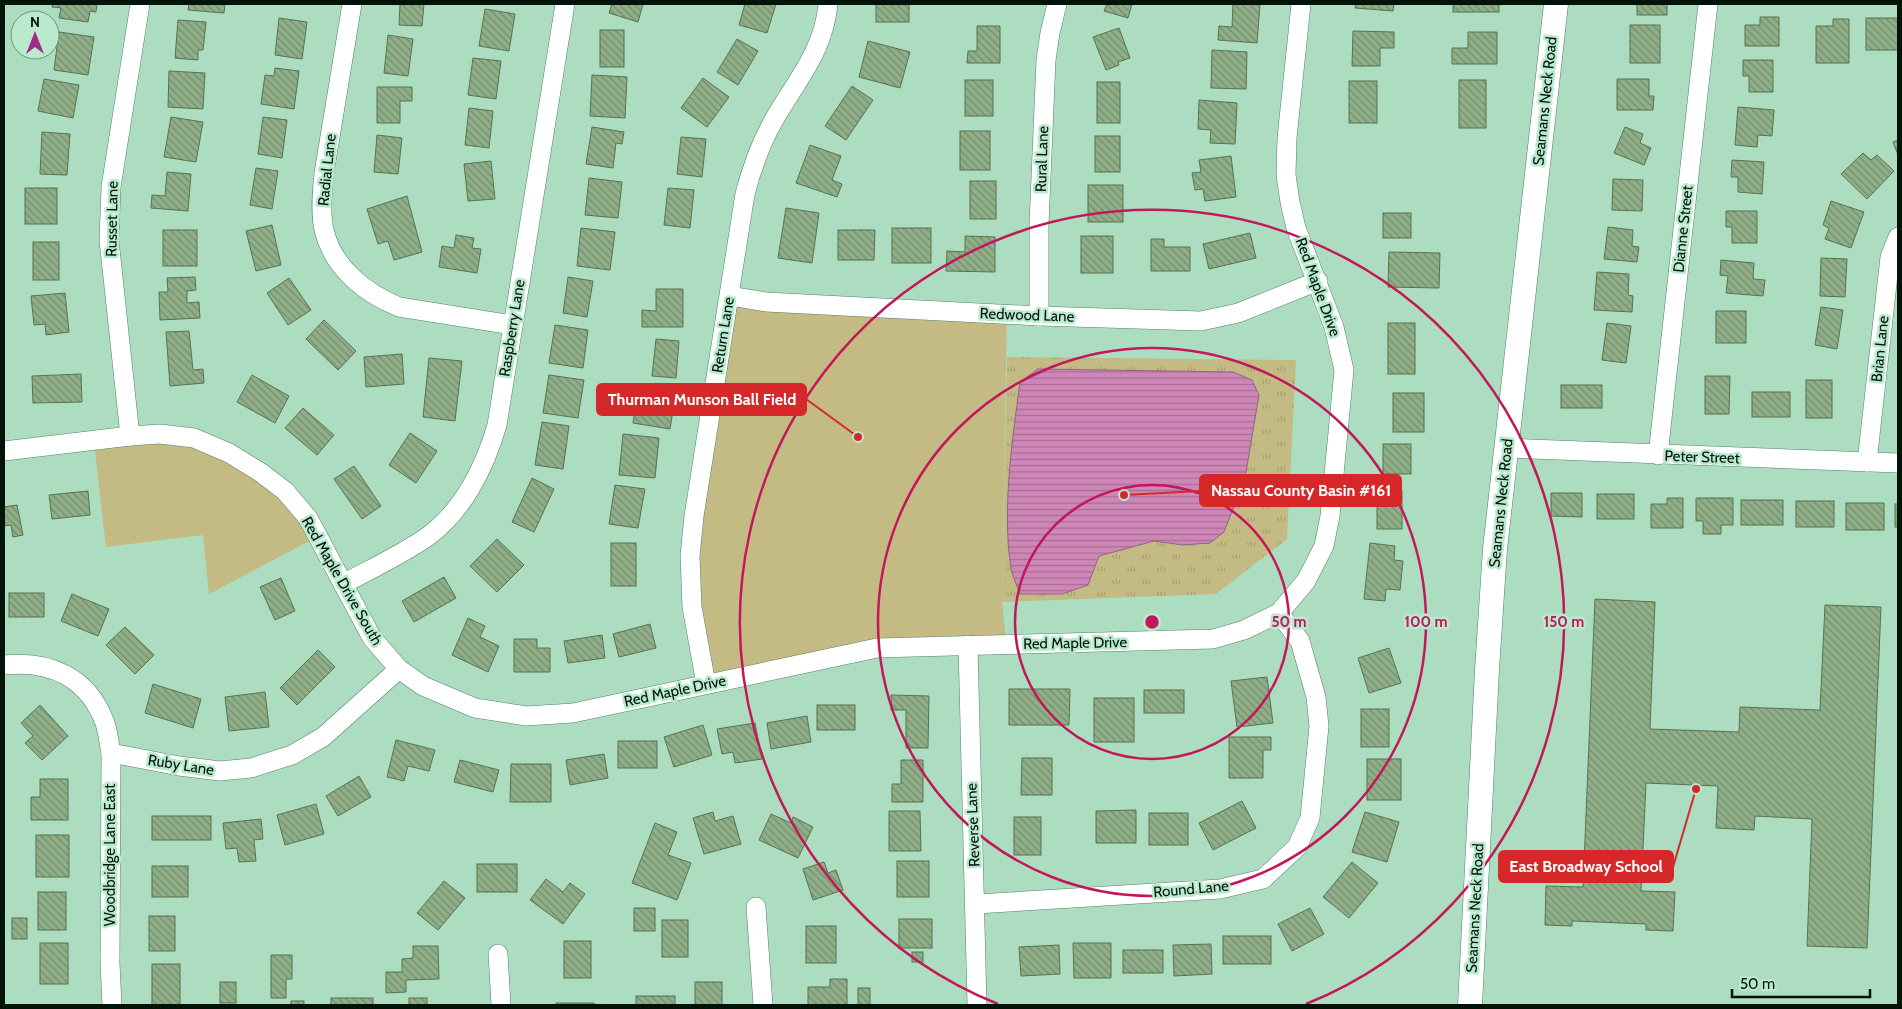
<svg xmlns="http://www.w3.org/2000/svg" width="1902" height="1009" font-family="Cabin,sans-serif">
	<defs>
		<pattern id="grass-tufts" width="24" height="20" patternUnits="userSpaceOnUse" patternTransform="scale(1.25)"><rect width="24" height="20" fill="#c4bb84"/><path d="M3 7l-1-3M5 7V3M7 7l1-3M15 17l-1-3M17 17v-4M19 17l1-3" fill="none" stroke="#a7a071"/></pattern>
		<pattern id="water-rules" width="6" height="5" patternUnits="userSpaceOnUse" patternTransform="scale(1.25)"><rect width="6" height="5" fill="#cf87b8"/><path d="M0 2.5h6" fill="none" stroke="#a66d94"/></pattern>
		<pattern id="building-back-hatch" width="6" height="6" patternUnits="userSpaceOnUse" patternTransform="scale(1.25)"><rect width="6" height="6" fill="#90af88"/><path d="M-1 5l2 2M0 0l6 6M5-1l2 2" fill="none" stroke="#738d6d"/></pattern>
	</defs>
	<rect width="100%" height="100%" fill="#acddc1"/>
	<path fill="url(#grass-tufts)" d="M1007 357 1296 360 1287 539 1216 594 1002 602Z"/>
	<g fill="#c4bb84">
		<path d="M732 300 1007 315 1002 602 1006 641 873 646 709 680 694 558Z"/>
		<path d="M161 435 253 469 315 538 209 594 203 535 106 547 94 443Z"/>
	</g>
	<path fill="url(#water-rules)" stroke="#926484" d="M1038 369 1233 372 1252 380 1259 395 1245 478 1224 532 1210 543 1183 545 1154 541 1099 556 1088 585 1062 594H1020C1017 586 1013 577 1011 569 1002 509 1012 442 1020 382Z"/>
	<g fill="url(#building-back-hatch)" stroke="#56734f">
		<path d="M53 4H97L96 12 90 11 88 22 59 18 61 8 52 7Z"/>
		<path d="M189 4H225L224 13 188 10Z"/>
		<path d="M400 4H424L422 26 399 25Z"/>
		<path d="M612 4H643L638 22 609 13Z"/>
		<path d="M745 4H776L767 33 739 25Z"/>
		<rect x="876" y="4" width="33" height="18"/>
		<path d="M1107 4H1132L1128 18 1104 11Z"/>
		<path d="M1233 4H1260L1257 43 1218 40 1219 26 1232 27Z"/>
		<path d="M1356 4H1394L1393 11 1355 8Z"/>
		<rect x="1453" y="4" width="46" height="8"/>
		<rect x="1637" y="4" width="30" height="11"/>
		<path d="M485 9 515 14 509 51 479 46Z"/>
		<path d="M1760 17H1779V46H1745V25H1760Z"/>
		<path d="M279 18 307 22 302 59 275 55Z"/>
		<rect x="1866" y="18" width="32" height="32"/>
		<path d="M1833 19H1849V63H1816V26H1833Z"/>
		<path d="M178 20 206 22 203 50H198V60L175 58Z"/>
		<rect x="1630" y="25" width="30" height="38"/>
		<path d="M977 26H1000V63H967L968 51H977Z"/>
		<path d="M1119 28 1130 58 1118 62 1119 65 1106 70 1093 37Z"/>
		<rect x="600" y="30" width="24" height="37"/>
		<path d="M1353 31 1394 32V48H1380V66H1352Z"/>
		<path d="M59 32 94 37 88 75 54 70Z"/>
		<path d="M1468 32H1497V64H1452V48H1468Z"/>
		<path d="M388 35 413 39 408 76 384 73Z"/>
		<path d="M737 39 758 51 738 85 717 72Z"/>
		<path d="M868 41 910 52 900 88 859 77Z"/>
		<path d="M1212 50 1247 52 1246 89 1211 88Z"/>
		<path d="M473 58 501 61 496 99 468 95Z"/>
		<path d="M1743 60H1773V92H1749V76H1743Z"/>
		<path d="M275 68 299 71 294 109 261 104 265 75 274 76Z"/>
		<path d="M169 71 205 73 203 109 168 107Z"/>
		<path d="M592 75 627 77 625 118 590 116Z"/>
		<path d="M703 78 729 97 707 127 681 108Z"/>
		<path d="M44 79 79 85 73 118 38 111Z"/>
		<path d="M1617 79H1649V96H1654L1653 110H1617Z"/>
		<rect x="965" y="80" width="28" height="36"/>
		<rect x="1459" y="80" width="27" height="48"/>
		<rect x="1349" y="81" width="28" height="42"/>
		<rect x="1097" y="82" width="23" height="41"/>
		<path d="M852 86 873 100 846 140 825 126Z"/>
		<path d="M377 87H412V101H400V123H377Z"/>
		<path d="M1199 100 1237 103 1235 144 1210 143 1211 130 1198 129Z"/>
		<path d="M1738 107 1774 110 1772 136 1758 135 1757 147 1735 145Z"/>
		<path d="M469 108 493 111 489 148 465 145Z"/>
		<path d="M171 117 203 122 196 162 164 157Z"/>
		<path d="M263 117 287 120 282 158 258 154Z"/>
		<path d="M592 127 624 132 622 144 616 143 613 168 586 164Z"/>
		<path d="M1625 127 1643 134 1640 143 1651 148 1644 165 1614 153Z"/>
		<rect x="960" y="131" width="30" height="39"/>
		<path d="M42 132 70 134 67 175 40 174Z"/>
		<path d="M377 135 402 138 398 174 374 172Z"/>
		<rect x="1095" y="136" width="25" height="36"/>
		<path d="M681 137 706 139 702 177 677 174Z"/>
		<path d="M1898 140V155L1893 142Z"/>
		<path d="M810 145 841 156 832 180 842 184 837 197 796 183Z"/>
		<path d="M1863 153 1871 160 1877 155 1894 171 1867 199 1841 174Z"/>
		<path d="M1231 156 1236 197 1205 201 1203 189 1195 190 1192 173 1201 172 1199 160Z"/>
		<path d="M1732 160 1764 162 1762 194 1738 192V177H1731Z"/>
		<path d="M491 161 495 199 468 201 464 164Z"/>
		<path d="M256 168 278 171 272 209 250 205Z"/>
		<path d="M167 172 191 174 188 211 151 208 152 195 165 196Z"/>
		<path d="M589 178 622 182 618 218 585 215Z"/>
		<path d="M1613 179 1643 180 1642 211 1612 210Z"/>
		<rect x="970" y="181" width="26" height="38"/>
		<rect x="1088" y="185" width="35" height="37"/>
		<rect x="25" y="188" width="32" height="36"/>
		<path d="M668 188 694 190 690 228 664 225Z"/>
		<path d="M407 196 422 252 394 260 388 241 378 244 367 209Z"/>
		<path d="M1831 201 1864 212 1851 248 1825 239 1829 228 1823 225Z"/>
		<path d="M786 208 819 213 812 263 778 258Z"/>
		<path d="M1726 211H1757V243H1732V227H1726Z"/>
		<rect x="1383" y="213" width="28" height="25"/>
		<path d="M272 225 281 265 256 271 246 231Z"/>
		<path d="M1608 227 1633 230 1632 246 1639 247 1637 262 1604 259Z"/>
		<path d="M581 228 615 232 610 270 577 266Z"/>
		<rect x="892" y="228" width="39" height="35"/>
		<rect x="163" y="230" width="34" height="36"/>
		<path d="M838 230H875L874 260H838Z"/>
		<path d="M1250 233 1256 258 1209 269 1203 244Z"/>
		<path d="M456 235 474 238 472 248 481 249 477 273 439 267 442 246 454 248Z"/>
		<path d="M965 236 995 237V272L946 271 947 251 965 252Z"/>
		<rect x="1081" y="236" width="32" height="37"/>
		<path d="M1151 239H1164V247H1190V271H1151Z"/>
		<rect x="33" y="242" width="26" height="38"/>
		<path d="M1389 252 1440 253 1439 288 1388 287Z"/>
		<path d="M1821 258 1847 259 1845 297 1820 296Z"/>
		<path d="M1721 260 1754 263 1753 279 1765 280 1763 296 1726 293 1728 276 1720 275Z"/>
		<path d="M1597 272 1629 274 1628 295 1633 296 1632 312 1594 310Z"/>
		<path d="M195 277 196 290 187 291V303L199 302 200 318 160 320 159 292H168L167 278Z"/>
		<path d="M568 277 593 281 587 317 563 313Z"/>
		<path d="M289 278 311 310 288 325 267 293Z"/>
		<path d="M656 289H683V327H642V310L656 311Z"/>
		<path d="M65 293 69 332 46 335 45 324 34 325 31 296Z"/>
		<path d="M1821 307 1843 310 1837 349 1815 345Z"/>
		<rect x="1716" y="311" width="30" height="32"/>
		<path d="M324 320 356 351 338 370 306 339Z"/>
		<rect x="1388" y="323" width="27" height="51"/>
		<path d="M1607 323 1631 326 1626 363 1602 360Z"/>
		<path d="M555 325 588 330 583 368 549 363Z"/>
		<path d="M189 331 193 370 203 369 204 383 170 386 166 332Z"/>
		<path d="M656 339 679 341 676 378 652 376Z"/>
		<path d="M402 354 404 384 366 387 364 357Z"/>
		<path d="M429 358 462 361 455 421 423 417Z"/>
		<path d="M81 374 82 402 33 403 32 376Z"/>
		<path d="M252 375 289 396 275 423 237 402Z"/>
		<path d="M549 375 584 380 578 418 543 413Z"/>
		<path d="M1705 376H1730L1729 414H1705Z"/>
		<rect x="1806" y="380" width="26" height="38"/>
		<rect x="1561" y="385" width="41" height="23"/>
		<path d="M639 386 676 392 670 429 633 423Z"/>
		<rect x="1752" y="392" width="38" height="25"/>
		<rect x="1393" y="393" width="31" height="39"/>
		<path d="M303 408 334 435 317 455 285 428Z"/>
		<path d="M542 422 569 426 563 469 535 465Z"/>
		<path d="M410 433 437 451 416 483 389 465Z"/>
		<path d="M623 434 659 438 655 478 619 475Z"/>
		<rect x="1383" y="444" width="28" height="30"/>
		<path d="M354 466 381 506 362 519 334 479Z"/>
		<path d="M532 478 554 489 534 532 512 522Z"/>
		<path d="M615 485 645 489 638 528 609 524Z"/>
		<path d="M88 491 90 515 52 519 49 495Z"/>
		<rect x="1377" y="491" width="25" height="38"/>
		<path d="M1551 493H1582V517L1551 516Z"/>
		<rect x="1597" y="494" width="37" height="25"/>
		<path d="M1667 498H1683V528H1651V504H1667Z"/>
		<path d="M1696 498H1733V525H1721V534H1703V521H1696Z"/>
		<rect x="1741" y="500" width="42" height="25"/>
		<rect x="1796" y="501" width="38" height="26"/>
		<rect x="1846" y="503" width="38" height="27"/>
		<rect x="1895" y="504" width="3" height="23"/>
		<path d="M17 505 23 535 13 537 11 525 4 526V507Z"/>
		<path d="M497 539 524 565 497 592 470 566Z"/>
		<rect x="611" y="543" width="25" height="43"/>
		<path d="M1370 543 1395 546 1394 560 1403 561 1400 590 1386 589 1385 601 1364 599Z"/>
		<path d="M444 577 456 598 414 622 402 601Z"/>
		<path d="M281 578 295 611 275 620 260 587Z"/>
		<rect x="9" y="593" width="35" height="24"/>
		<path d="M72 594 109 609 98 636 61 621Z"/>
		<path d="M1595 599 1655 602 1650 729 1739 732 1740 707 1820 710 1825 605 1881 607 1867 948 1807 946 1812 819 1755 816 1754 830 1716 828 1718 786 1646 783 1641 891 1675 892 1673 931 1646 930V924L1572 921V926L1545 925 1546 886 1583 887Z"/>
		<path d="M468 618 485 626 480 637 499 646 488 672 452 655Z"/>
		<path d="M650 624 656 648 619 657 613 634Z"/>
		<path d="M125 627 154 655 135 674 106 645Z"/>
		<path d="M602 635 605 658 568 663 564 641Z"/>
		<path d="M514 639H537V648H550V672H514Z"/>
		<path d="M1389 648 1401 683 1369 693 1358 658Z"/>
		<path d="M318 650 335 667 297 705 280 688Z"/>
		<path d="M1267 677 1273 723 1237 727 1231 681Z"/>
		<path d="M153 684 201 699 193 728 145 713Z"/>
		<path d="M1009 689H1070L1069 725H1009Z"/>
		<rect x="1144" y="690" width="40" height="23"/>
		<path d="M265 692 269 727 229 731 225 697Z"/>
		<path d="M891 695 929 696 928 748H906V710H891Z"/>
		<rect x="1094" y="698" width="40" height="44"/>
		<path d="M40 705 68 736 42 760 25 743 33 736 21 723Z"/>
		<rect x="817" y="705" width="38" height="25"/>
		<rect x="1361" y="709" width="28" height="38"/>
		<path d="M807 716 811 742 771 749 767 723Z"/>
		<path d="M755 723 762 759 735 763 733 752 722 754 717 729Z"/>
		<path d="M703 725 712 755 674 767 664 737Z"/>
		<path d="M1229 737H1271V750H1263V778H1229Z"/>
		<path d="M396 740 435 750 429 771 408 766 404 781 387 777Z"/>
		<rect x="618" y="741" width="39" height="27"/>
		<path d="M604 754 608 778 570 785 566 760Z"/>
		<path d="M1022 758H1052V795H1021Z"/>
		<rect x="1367" y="759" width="34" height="41"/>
		<path d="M460 760 499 770 493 792 454 782Z"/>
		<path d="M901 760H923V802H892V784H901Z"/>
		<path d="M511 764H551V802H510Z"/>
		<path d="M359 776 371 797 338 816 326 796Z"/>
		<path d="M40 779H68V820H31V797H40Z"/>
		<path d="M1242 801 1256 828 1213 850 1199 823Z"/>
		<path d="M316 804 324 834 285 845 277 815Z"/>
		<path d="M1136 810V843H1096V811Z"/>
		<path d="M889 811H920L921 851H889Z"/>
		<path d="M713 812 715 821 733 816 741 844 704 854 693 818Z"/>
		<path d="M1365 812 1399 822 1387 862 1352 852Z"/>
		<rect x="1149" y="813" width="39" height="32"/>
		<path d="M771 814 791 823 793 817 813 827 798 858 759 840Z"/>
		<rect x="152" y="816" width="59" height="24"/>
		<rect x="1014" y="817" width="27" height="38"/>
		<path d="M261 819 263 839 254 840 256 861 239 862 237 848 226 849 223 823Z"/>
		<path d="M655 823 677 832 668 855 691 863 677 900 632 883Z"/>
		<rect x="36" y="835" width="33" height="42"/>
		<rect x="897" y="861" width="32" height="36"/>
		<path d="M824 862 828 873 836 870 843 890 813 900 803 869Z"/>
		<path d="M1352 862 1378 883 1349 918 1323 897Z"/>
		<rect x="477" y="864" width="40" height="28"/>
		<rect x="152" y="866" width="36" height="31"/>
		<path d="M546 879 563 892 570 883 585 894 563 924 530 900Z"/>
		<path d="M444 881 465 898 438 930 417 913Z"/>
		<rect x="38" y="892" width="28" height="38"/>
		<rect x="634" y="908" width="21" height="23"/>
		<path d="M1310 908 1324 934 1292 951 1278 924Z"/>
		<rect x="149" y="916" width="26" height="35"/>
		<rect x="12" y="918" width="15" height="21"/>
		<rect x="899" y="919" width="33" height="29"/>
		<rect x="662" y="920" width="26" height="37"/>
		<rect x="806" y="926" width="30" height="37"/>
		<rect x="1223" y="936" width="48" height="28"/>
		<rect x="564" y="941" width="27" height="37"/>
		<rect x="40" y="943" width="28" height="41"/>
		<path d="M1073 943H1111V978H1074Z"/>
		<path d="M1211 944 1212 974 1174 976 1173 945Z"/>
		<path d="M1059 945 1060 974 1021 976 1019 947Z"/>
		<path d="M413 946H438L439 979 406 980V992L386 993V972H402V959L413 958Z"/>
		<rect x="1123" y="950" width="40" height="23"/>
		<rect x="912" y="952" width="11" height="10"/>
		<path d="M271 955H292V979H286V998H271Z"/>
		<rect x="152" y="964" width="28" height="41"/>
		<path d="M830 979H847V1005H808V987H830Z"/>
		<rect x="220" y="982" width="16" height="21"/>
		<rect x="695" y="982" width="27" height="23"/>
		<rect x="858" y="988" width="12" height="17"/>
		<rect x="636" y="996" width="39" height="9"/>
		<rect x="331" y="998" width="42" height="7"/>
		<rect x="409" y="998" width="18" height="7"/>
		<rect x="291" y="1001" width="13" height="4"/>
		<rect x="556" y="1003" width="38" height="2"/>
	</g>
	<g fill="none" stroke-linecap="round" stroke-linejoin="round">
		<g stroke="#528067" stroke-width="20">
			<g id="minor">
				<path d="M352 4 324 173C322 191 320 212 324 230 333 268 365 293 399 307L513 325"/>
				<path d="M730 296 766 302 1039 316 1201 321 1238 313 1318 281"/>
				<path d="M1039 316V224L1046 60 1050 33 1057 4"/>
				<path d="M130 436 109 240 111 187 140 4"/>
				<path d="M1506 448 1898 463"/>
				<path d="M4 451 130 436 160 434 194 438 229 453 260 472 285 491 308 518 372 638 399 669 423 686 475 708 526 716 573 713 877 648 1213 639 1244 630 1279 613 1306 581 1324 546 1330 516 1344 370 1334 327 1296 228 1290 202 1286 175 1287 138 1301 4"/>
				<path d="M1658 455 1708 4"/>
				<path d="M1867 462 1890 257 1898 237"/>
				<path d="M343 584C371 569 401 555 427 537 463 511 485 467 497 425L565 4"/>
				<path d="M968 645 977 1005"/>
				<path d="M4 665C50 660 88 677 105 723 108 732 109 743 111 753L110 963 112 1005"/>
				<path d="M706 684 692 607 690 556 694 516 745 194C752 167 761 142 775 118 797 80 824 50 828 4"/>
				<path d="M111 753 179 766 220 771 251 768 292 755 323 737 399 669"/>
				<path d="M976 904 1220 889 1263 879 1297 847 1310 818 1319 726 1316 697 1300 641 1279 613"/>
				<path d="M756 907 763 1005"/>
				<path d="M498 954 501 1005"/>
			</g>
		</g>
		<g stroke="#528067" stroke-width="25">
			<path id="major" d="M1470 1005 1487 670 1495 549 1556 4"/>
		</g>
		<use href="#minor" stroke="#fff" stroke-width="19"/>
		<use href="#major" stroke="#fff" stroke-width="24"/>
	</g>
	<g fill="none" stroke="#c2185b" stroke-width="2.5">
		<circle cx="1152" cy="622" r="137"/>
		<circle cx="1152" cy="622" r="274"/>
		<path d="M998 1004A412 412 0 1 1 1306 1004"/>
	</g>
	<g text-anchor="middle" stroke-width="5" stroke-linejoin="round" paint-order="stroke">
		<g font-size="15" fill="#02130a" stroke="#b9eace">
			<text transform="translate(1545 101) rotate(-84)" y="5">Seamans Neck Road</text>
			<text transform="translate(1042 159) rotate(-88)" y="5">Rural Lane</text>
			<text transform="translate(327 170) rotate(-84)" y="5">Radial Lane</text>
			<text transform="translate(112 219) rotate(-89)" y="5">Russet Lane</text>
			<text transform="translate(1683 229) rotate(-84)" y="5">Dianne Street</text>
			<text transform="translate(1318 287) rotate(70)" y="5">Red Maple Drive</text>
			<text transform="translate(1027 315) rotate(2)" y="5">Redwood Lane</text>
			<text transform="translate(512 328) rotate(-81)" y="5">Raspberry Lane</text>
			<text transform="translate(723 335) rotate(-81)" y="5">Return Lane</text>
			<text transform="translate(1880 349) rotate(-84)" y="5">Brian Lane</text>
			<text transform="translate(1702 457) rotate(2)" y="5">Peter Street</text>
			<text transform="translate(1501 503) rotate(-84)" y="5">Seamans Neck Road</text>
			<text transform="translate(342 581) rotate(60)" y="5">Red Maple Drive South</text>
			<text transform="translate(1075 643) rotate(-1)" y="5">Red Maple Drive</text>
			<text transform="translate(675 691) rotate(-12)" y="5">Red Maple Drive</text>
			<text transform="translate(181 765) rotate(9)" y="5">Ruby Lane</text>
			<text transform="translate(973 825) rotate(-92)" y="5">Reverse Lane</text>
			<text transform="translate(110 855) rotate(-90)" y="5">Woodbridge Lane East</text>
			<text transform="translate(1191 889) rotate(-5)" y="5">Round Lane</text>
			<text transform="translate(1475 908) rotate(-87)" y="5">Seamans Neck Road</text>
		</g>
	</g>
	<circle cx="1152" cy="622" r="8" fill="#c2185b" stroke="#b9eace" stroke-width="2.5"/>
	<g font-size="15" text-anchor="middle" font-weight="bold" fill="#c2185b" stroke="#b9eace" stroke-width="5" stroke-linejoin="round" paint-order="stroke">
		<text x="1289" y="627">50 m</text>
		<text x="1426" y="627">100 m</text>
		<text x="1564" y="627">150 m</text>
	</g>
	<path fill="none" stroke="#d62828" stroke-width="2" d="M858 437L806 399M1124 495L1200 491M1696 789L1673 867"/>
	<g fill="#d62828" stroke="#b9eace" stroke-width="2">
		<circle cx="858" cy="437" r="5"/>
		<circle cx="1124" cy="495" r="5"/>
		<circle cx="1696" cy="789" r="5"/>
	</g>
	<g fill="#d62828" stroke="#d62828" stroke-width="2">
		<rect x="597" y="384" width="209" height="31" rx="5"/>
		<rect x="1200" y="475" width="201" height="31" rx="5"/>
		<rect x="1499" y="851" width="174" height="31" rx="5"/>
	</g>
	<g font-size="16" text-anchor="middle" font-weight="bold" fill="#fff">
		<text x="702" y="405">Thurman Munson Ball Field</text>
		<text x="1301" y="496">Nassau County Basin #161</text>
		<text x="1586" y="872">East Broadway School</text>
	</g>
	<rect width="1902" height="1009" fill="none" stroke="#02130a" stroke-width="10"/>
	<g transform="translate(35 35)"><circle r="24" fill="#b9eace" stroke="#709480"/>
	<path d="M0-4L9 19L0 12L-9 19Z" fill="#a12b85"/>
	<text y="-8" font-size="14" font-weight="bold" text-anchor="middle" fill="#02130a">N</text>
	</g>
	<path d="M1732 989v8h138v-8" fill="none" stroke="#02130a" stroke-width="2.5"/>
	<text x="1740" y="989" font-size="15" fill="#02130a" stroke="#b9eace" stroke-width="4" paint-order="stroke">50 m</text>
</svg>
